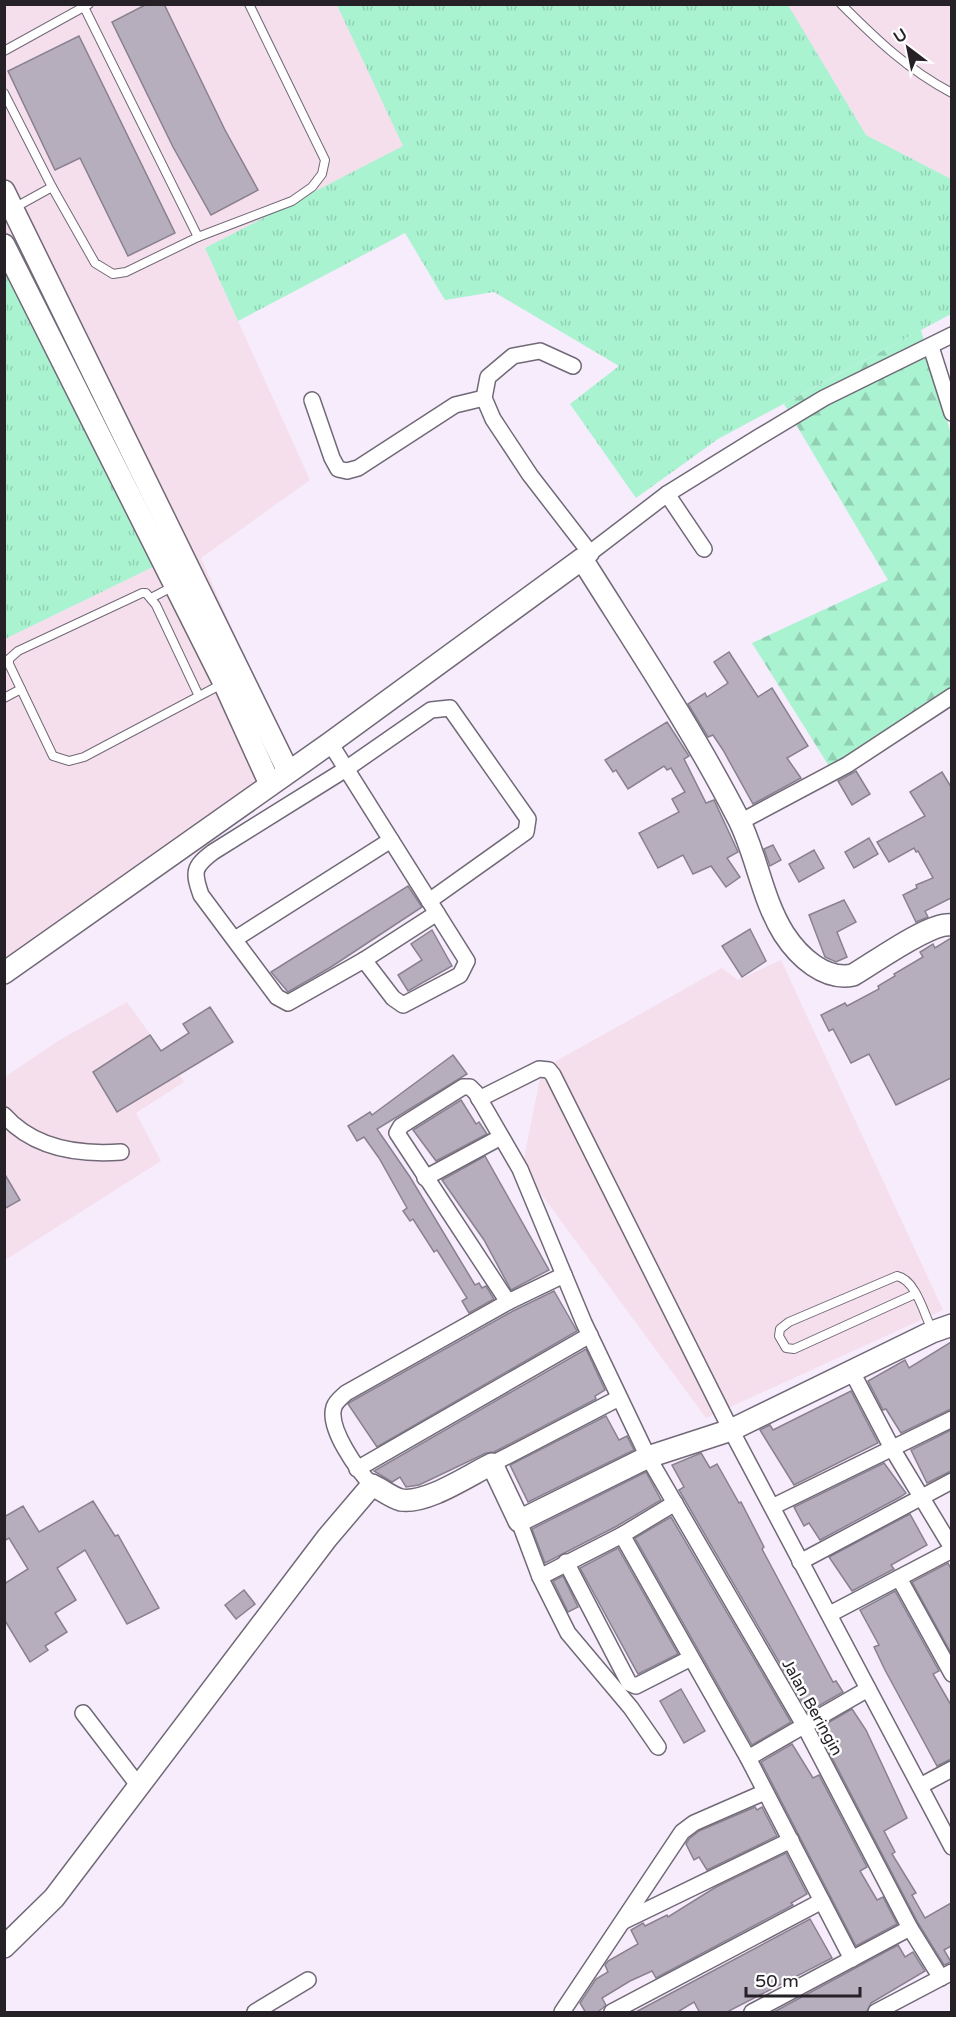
<svg xmlns="http://www.w3.org/2000/svg" width="956" height="2017" font-family="'Varela Round',sans-serif">
	<defs>
		<pattern id="grass-tufts" width="24" height="20" patternUnits="userSpaceOnUse" patternTransform="scale(1.5)"><rect width="24" height="20" fill="#a9f3d1"/><path d="M3 7l-1-3M5 7V3M7 7l1-3M15 17l-1-3M17 17v-4M19 17l1-3" fill="none" stroke="#91d0b3"/></pattern>
		<pattern id="forest-firs" width="22" height="20" patternUnits="userSpaceOnUse" patternTransform="scale(1.5)"><rect width="22" height="20" fill="#a9f3d1"/><path d="M5 1l3.5 6h-7zM16 11l3.5 6h-7z" fill="#91d0b3"/></pattern>
	</defs>
	<rect width="100%" height="100%" fill="#f6ecfc"/>
	<g fill="#f5dfed">
		<path d="M5 5H337L404 146 205 248 310 480 201 558 289 758 5 960V639L161 563 5 231Z"/>
		<path d="M787 5H951V179L866 135Z"/>
		<path d="M781 960 943 1310 706 1418 522 1168 542 1069 722 968 738 980Z"/>
		<path d="M127 1002 184 1082 136 1113 161 1161 5 1260V1077L58 1041Z"/>
	</g>
	<g fill="url(#grass-tufts)">
		<path d="M337 5H788L866 135 951 179V314L718 439 636 498 570 404 619 366 494 292 445 300 405 233 238 321 205 248 403 146Z"/>
		<path d="M4 231 161 563 5 639H4Z"/>
	</g>
	<path fill="url(#forest-firs)" d="M921 330 951 434V689L832 771 752 643 888 580 784 404Z"/>
	<g fill="#b7aebd" stroke="#89818f" stroke-width="1.5">
		<path d="M147 4H164L225 130 258 190 211 215 173 147 112 22Z"/>
		<path d="M79 36 175 233 128 256 80 158 55 170 8 71Z"/>
		<path d="M729 652 758 697 772 688 808 746 787 758 801 778 753 804 723 750 713 735 708 737 688 704 705 693 707 697 728 683 714 662Z"/>
		<path d="M667 722 689 756 684 759 706 803 714 800 738 852 727 858 740 877 726 887 711 866 693 874 683 855 658 868 639 833 679 812 672 799 685 792 671 768 667 770 664 766 628 789 616 770 613 772 605 760Z"/>
		<path d="M856 771 870 794 852 805 838 781Z"/>
		<path d="M942 772 951 787V898L925 911 928 917 916 922 903 895 917 888 916 885 933 878 918 851 916 852 914 848 889 862 877 842 925 816 910 792Z"/>
		<path d="M869 838 878 854 854 868 845 852Z"/>
		<path d="M773 845 781 860 770 866 764 849Z"/>
		<path d="M814 850 824 868 799 882 789 864Z"/>
		<path d="M408 886 422 907 331 967 288 992 271 972Z"/>
		<path d="M844 900 856 922 837 932 847 957 836 962 825 957 809 915Z"/>
		<path d="M750 929 766 961 742 977 722 946Z"/>
		<path d="M432 930 452 966 408 991 398 975 422 960 411 944Z"/>
		<path d="M951 938V1078L896 1105 869 1054 851 1063 833 1029 829 1031 821 1015 845 1003 847 1006 879 989 878 986 895 976 894 974 923 957 920 952 933 944 935 948Z"/>
		<path d="M210 1007 233 1042 117 1112 93 1072 150 1035 161 1051 189 1033 183 1024Z"/>
		<path d="M453 1055 467 1074 377 1129 410 1177 475 1285 479 1283 482 1288 486 1286 494 1299 469 1313 462 1301 467 1298 437 1250 434 1252 413 1219 410 1221 403 1211 407 1208 379 1158 364 1137 357 1141 348 1126 370 1112 372 1115Z"/>
		<path d="M461 1100 476 1124 479 1122 487 1134 436 1161 413 1130Z"/>
		<path d="M485 1156 549 1270 511 1290 484 1240 442 1180Z"/>
		<path d="M4 1173 20 1200 4 1209Z"/>
		<path d="M554 1291 577 1331 377 1447 348 1404 352 1401 513 1311Z"/>
		<path d="M951 1342V1409L901 1433 886 1409 883 1410 868 1381 905 1360 909 1368Z"/>
		<path d="M586 1349 605 1390 595 1396 596 1399 494 1452 486 1453 419 1485 406 1487 400 1477 392 1482 374 1471Z"/>
		<path d="M851 1391 878 1443 794 1485 760 1430 770 1425 773 1430Z"/>
		<path d="M606 1416 619 1440 627 1436 634 1450 528 1502 510 1465Z"/>
		<path d="M951 1430V1471L927 1483 911 1450Z"/>
		<path d="M701 1453 710 1468 717 1464 739 1503 741 1502 764 1547 762 1549 833 1682 836 1681 843 1692 808 1712 679 1490 684 1487 672 1465Z"/>
		<path d="M884 1463 906 1493 900 1497 820 1540 809 1523 804 1526 794 1507Z"/>
		<path d="M646 1472 661 1500 617 1526 545 1563 532 1529Z"/>
		<path d="M93 1501 115 1536 118 1535 159 1608 127 1624 85 1550 57 1568 76 1600 55 1613 67 1632 45 1646 48 1650 30 1662 4 1619V1584L28 1569 9 1538 4 1541V1517L23 1506 39 1532Z"/>
		<path d="M910 1514 927 1545 891 1565 894 1569 852 1591 829 1557Z"/>
		<path d="M671 1517 791 1722 752 1745 635 1538Z"/>
		<path d="M618 1548 678 1654 638 1674 580 1568Z"/>
		<path d="M948 1563 951 1569V1653L912 1582Z"/>
		<path d="M563 1576 578 1607 568 1612 553 1581Z"/>
		<path d="M244 1590 255 1604 236 1619 225 1605Z"/>
		<path d="M895 1591 939 1671 933 1674 951 1705V1759L937 1766 885 1670 874 1647 879 1645 860 1610Z"/>
		<path d="M681 1689 705 1731 684 1743 660 1701Z"/>
		<path d="M852 1709 866 1730 907 1818 884 1831 895 1852 892 1854 916 1893 912 1895 925 1918 951 1903V1946L944 1950 951 1962 944 1965 918 1923 817 1729Z"/>
		<path d="M792 1744 813 1778 819 1775 867 1867 860 1871 877 1900 883 1897 897 1924 856 1946 761 1762Z"/>
		<path d="M755 1807 757 1810 762 1807 777 1836 707 1870 699 1857 694 1860 686 1844 689 1839 699 1831Z"/>
		<path d="M786 1853 807 1894 791 1903 793 1905 656 1978 652 1971 630 1981 602 1998 606 2005 603 2008 596 2013H586L580 2003 596 1979 608 1972 605 1965 608 1961 638 1944 631 1930 643 1923 645 1926 667 1915 668 1917 716 1887Z"/>
		<path d="M810 1919 832 1958 725 2013H700L694 2002 676 2013H634Z"/>
		<path d="M898 1945 905 1957 913 1952 925 1971 871 2003 866 2013H772Z"/>
	</g>
	<g fill="none" stroke-linecap="round" stroke-linejoin="round">
		<g stroke="#716977" stroke-width="10">
			<g id="lane">
				<path d="M841 4C876 39 908 70 952 93"/>
				<path d="M84 7 198 237"/>
				<path d="M4 51 89 4"/>
				<path d="M4 93 52 187"/>
				<path d="M14 208 52 187 95 263 113 274 126 272 198 237 292 201 312 187 322 174 325 160 249 4"/>
				<path d="M151 598 174 586"/>
				<path d="M198 694 156 605 146 593H142L18 651 9 659V664L53 756 69 761 84 757 222 684"/>
				<path d="M4 698 21 689"/>
				<path d="M915 1294 794 1349 786 1348 779 1336 780 1329 789 1322 897 1276C916 1280 924 1314 932 1330"/>
			</g>
		</g>
		<g stroke="#716977" stroke-width="18">
			<g id="street">
				<path d="M931 347 952 413"/>
				<path d="M573 366 540 351 513 356 488 377 484 398 493 419 530 475 591 554"/>
				<path d="M312 400 332 458 338 469 347 471 358 468 455 405 484 398"/>
				<path d="M667 494 704 549"/>
				<path d="M582 559 667 494 759 437 824 398 952 335"/>
				<path d="M330 743 467 961 460 975 403 1005 393 998 364 960"/>
				<path d="M740 822 847 765 952 696"/>
				<path d="M429 901 526 832 528 819 450 708 431 710 346 769 213 852C193 867 193 872 201 895L277 997 288 1003 364 960 437 913"/>
				<path d="M235 939 391 840"/>
				<path d="M479 1099 539 1069 549 1070 553 1075 731 1430 952 1847"/>
				<path d="M4 1115C34 1149 79 1155 121 1152"/>
				<path d="M425 1178 501 1137"/>
				<path d="M508 1302 397 1133 401 1126 463 1087H470L476 1093 520 1169 584 1323 648 1457 804 1725 910 1928 941 1978"/>
				<path d="M851 1370 893 1450 952 1548"/>
				<path d="M492 1464 619 1398"/>
				<path d="M357 1469 590 1335"/>
				<path d="M372 1485C358 1471 327 1428 334 1407 336 1401 342 1397 346 1393L508 1302 564 1275"/>
				<path d="M772 1507 952 1419"/>
				<path d="M519 1521 540 1577 568 1633 631 1708 658 1747"/>
				<path d="M622 1535 748 1758 852 1959"/>
				<path d="M566 1562 629 1683 636 1686 691 1658"/>
				<path d="M800 1562 952 1481"/>
				<path d="M540 1577 622 1535 675 1503"/>
				<path d="M899 1578 952 1674"/>
				<path d="M830 1614 952 1550"/>
				<path d="M83 1713 138 1785"/>
				<path d="M748 1758 868 1689"/>
				<path d="M920 1786 952 1769"/>
				<path d="M624 1921 791 1840"/>
				<path d="M255 2012 308 1980"/>
				<path d="M562 2012 682 1832 694 1823 765 1792"/>
				<path d="M612 2012 822 1901"/>
				<path d="M752 2012 910 1928"/>
				<path d="M876 2012 952 1972"/>
			</g>
		</g>
		<g stroke="#716977" stroke-width="24">
			<g id="secondary">
				<path d="M4 191 288 771"/>
				<path d="M4 245 224 683 270 784"/>
				<path d="M4 973 330 743 582 559C636 645 693 730 739 820 757 856 762 899 784 934 799 957 825 981 853 975 874 963 931 921 952 925"/>
				<path d="M4 1947 54 1898 327 1538 372 1485C381 1489 392 1498 401 1500 427 1504 469 1475 492 1464L519 1521 648 1457 731 1430 932 1332 952 1325"/>
			</g>
		</g>
		<use href="#lane" stroke="#fff" stroke-width="8"/>
		<use href="#street" stroke="#fff" stroke-width="15"/>
		<use href="#secondary" stroke="#fff" stroke-width="21"/>
	</g>
	<g text-anchor="middle" stroke-width="5" stroke-linejoin="round" paint-order="stroke">
		<g font-size="16" fill="#252127" stroke="#fefefe">
			<text transform="translate(813 1707) rotate(61)" y="6">Jalan Beringin</text>
		</g>
	</g>
	<rect width="956" height="2017" fill="none" stroke="#252127" stroke-width="12"/>
	<g transform="translate(908 48) rotate(328)" stroke="#fefefe" stroke-width="4.5" paint-order="stroke">
	<path d="M0-4.5L10 22L0 15L-10 22Z" fill="#252127"/>
	<text y="-9" font-size="16" font-weight="bold" text-anchor="middle" fill="#252127">U</text>
	</g>
	<path d="M746 1987v9h114v-9" fill="none" stroke="#252127" stroke-width="3"/>
	<text x="755" y="1987" font-size="18" fill="#252127" stroke="#fefefe" stroke-width="4.5" paint-order="stroke">50 m</text>
</svg>
